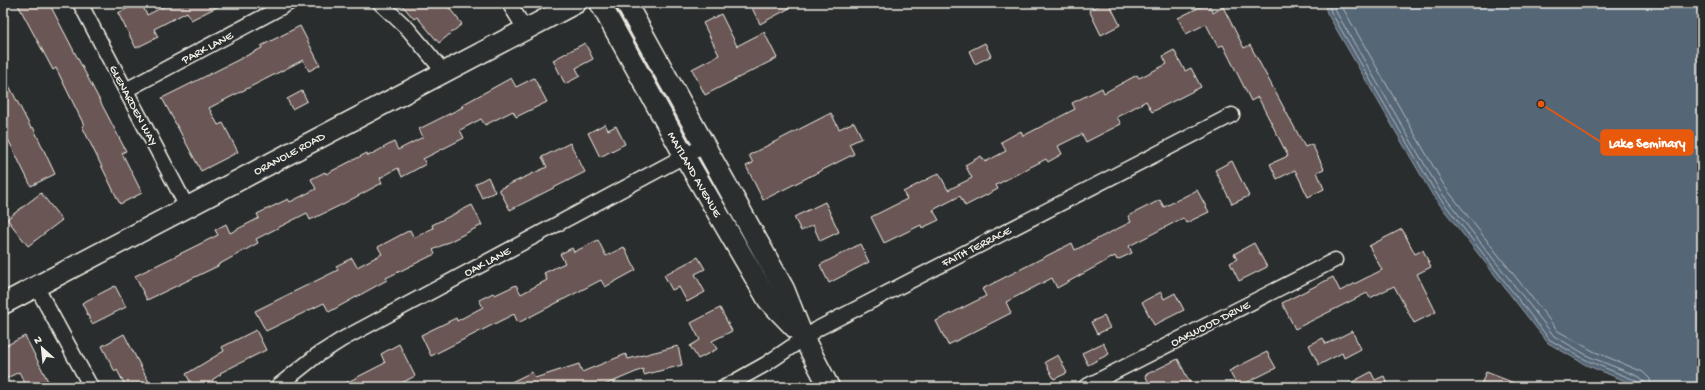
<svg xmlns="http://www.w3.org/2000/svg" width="1705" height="390" font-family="'Gochi Hand',sans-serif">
	<rect width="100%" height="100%" fill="#2a2d2e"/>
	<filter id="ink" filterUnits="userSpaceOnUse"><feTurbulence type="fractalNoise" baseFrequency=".025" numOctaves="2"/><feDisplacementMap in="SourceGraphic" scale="8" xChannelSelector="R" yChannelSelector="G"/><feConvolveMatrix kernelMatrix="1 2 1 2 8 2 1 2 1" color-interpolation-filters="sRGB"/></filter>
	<g filter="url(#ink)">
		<path fill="#546677" stroke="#949ea4" d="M1324 3H1702V387H1640L1586 365 1548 343 1433 196 1327 13Z"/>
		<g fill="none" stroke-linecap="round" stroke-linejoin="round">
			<g stroke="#b4b9bb" stroke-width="1">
				<path d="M1328 3 1331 12 1436 193 1550 340 1588 361 1637 381 1640 387"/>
				<path d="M1333 3 1335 10 1440 191 1554 336 1590 357 1640 377 1644 382 1645 387"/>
				<path d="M1340 3 1445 187 1558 331 1593 351 1643 372 1650 379 1651 387"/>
			</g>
		</g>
		<g fill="#695754" stroke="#f4f1e8">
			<path d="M17 3H49L126 151 122 153 142 193 120 204 82 126 84 125 56 68 53 70Z"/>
			<path d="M138 3H141L147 15 171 3H225L191 20 187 12 154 29 158 37 136 48 118 13Z"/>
			<path d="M400 3H445L462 24 439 43 417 17 414 19Z"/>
			<path d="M761 3H799L760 24 752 8Z"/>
			<path d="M1103 3H1109L1120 25 1101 35 1089 10Z"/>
			<path d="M1208 3 1213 13 1223 7 1244 48 1250 45 1305 147 1312 144 1324 169 1317 172 1324 189 1308 197 1295 170 1277 179 1270 164 1288 156 1258 97 1251 101 1223 45 1218 47 1206 24 1186 34 1178 18Z"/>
			<path d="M721 14 737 46 764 32 777 58 705 95 692 69 719 55 703 23Z"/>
			<path d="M300 26 320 65 309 71 303 60 209 108 218 125 223 123 238 152 201 171 162 98 262 48 261 46Z"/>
			<path d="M585 43 593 59 576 68 580 76 565 84 553 60Z"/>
			<path d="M985 43 991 56 975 64 969 51Z"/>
			<path d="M1174 50 1185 71 1191 68 1201 87 1152 112 1146 101 1117 117 1121 124 1086 142 1082 134 1058 146 1062 154 1048 162 1046 159 996 185 998 189 965 206 960 196 933 210 939 220 922 228 921 225 884 243 871 217 907 199 903 192 939 173 948 190 972 178 965 165 981 156 985 162 1006 151 1001 142 1021 131 1023 136 1075 109 1072 103 1102 88 1104 93 1137 75 1139 78 1167 64 1163 56Z"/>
			<path d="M3 74 31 128 33 127 55 174 31 186 3 129Z"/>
			<path d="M511 78 516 87 534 78 547 102 516 117 513 111 485 125 481 119 460 130 464 138 423 159 426 164 402 177 398 168 380 178 382 183 341 205 310 220 307 213 256 239 258 243 218 265V266L147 300 135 276 218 235 215 230 226 224 230 233 259 218 257 214 288 199 290 202 316 189 311 179 325 172 326 174 367 153 368 156 394 142 398 150 423 137 419 129 463 107 462 105Z"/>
			<path d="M302 91 307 101 292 109 287 99Z"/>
			<path d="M831 113 839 129 854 122 862 138 849 144 854 154 763 200 746 166 753 163 749 155Z"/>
			<path d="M605 124 608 130 616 126 625 144 600 157 588 133Z"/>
			<path d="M570 143 585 172 510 210 499 189 547 167 542 157Z"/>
			<path d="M1232 161 1249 196 1232 204 1215 170Z"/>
			<path d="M488 177 495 192 482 198 475 184Z"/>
			<path d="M1197 190 1209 212 1186 223 1183 218 1129 246 1132 253 1117 260 1115 256 1057 288 1052 278 1006 302 1011 313 948 345 936 321 986 296 982 289 1072 243 1075 250 1131 222 1128 216 1160 200 1164 207Z"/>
			<path d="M41 193 62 220 28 246 7 219Z"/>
			<path d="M825 202 839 232 820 241 813 225 801 231 794 217Z"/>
			<path d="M472 205 482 225 433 250 435 254 386 278 387 280 329 312 324 303 266 331 255 311 338 270 336 266 352 258 357 267 382 254 378 247 410 230 414 238 433 228 432 225Z"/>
			<path d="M1402 229 1415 254 1423 250 1431 267 1417 274 1436 312 1414 323 1394 286 1370 298 1367 293 1295 329 1282 303 1333 277 1340 291 1382 270 1369 246Z"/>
			<path d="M598 240 606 256 624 247 636 270 605 287 601 280 518 323 514 314 431 356 421 335 456 318 457 321 483 307 479 300 493 293 495 295 516 285 521 294 547 280 544 273 565 263 560 254 572 248 574 252Z"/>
			<path d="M1254 243 1267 267 1239 281 1230 263 1237 259 1234 254Z"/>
			<path d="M860 244 869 262 829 283 820 265Z"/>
			<path d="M698 257 705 269 695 274 705 292 687 302 679 287 672 290 664 275Z"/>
			<path d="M115 286 126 307 92 324 82 303Z"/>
			<path d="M1161 292 1164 299 1175 293 1184 310 1154 325 1142 302Z"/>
			<path d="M720 308 732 331 712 341 717 349 698 359 690 346 700 340 691 323Z"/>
			<path d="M1104 316 1110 328 1097 334 1091 322Z"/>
			<path d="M256 330 266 350 220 373 221 374 212 380 216 387H193L186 374 224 351 222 347Z"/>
			<path d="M1352 331 1361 349 1344 358 1342 353 1319 365 1309 345 1323 338 1326 344Z"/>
			<path d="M124 334 143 371 152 387H126L117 370 115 372 102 346Z"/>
			<path d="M25 336 51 387H27L19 372 3 380V347Z"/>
			<path d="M1103 343 1109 354 1088 365 1082 353Z"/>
			<path d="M399 344 415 376 394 387H338L385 363 381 354Z"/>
			<path d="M678 346 682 365 644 375 643 369 600 387H501L532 372 535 378 579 364 582 372 626 354 628 359Z"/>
			<path d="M1267 352 1276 368 1238 387 1229 371Z"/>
			<path d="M1058 355 1067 373 1054 379 1045 362Z"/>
			<path d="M1178 359 1192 387H1151L1145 375Z"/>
			<path d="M1371 372 1375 380 1384 376 1389 387H1343Z"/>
			<path d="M1486 372 1522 386V387H1480Z"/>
		</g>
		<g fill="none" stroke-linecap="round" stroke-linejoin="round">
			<g stroke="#f4f1e8" stroke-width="17">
				<g id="street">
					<path d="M80 3 187 207"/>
					<path d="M380 3 408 29 443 71"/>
					<path d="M509 3 525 29"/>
					<path d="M126 90 289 3"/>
					<path d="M36 286 91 387"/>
					<path d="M277 387 316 356 341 340 703 146"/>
					<path d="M725 387 766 364 819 328 1232 115"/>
					<path d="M1085 387 1335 260"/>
				</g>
			</g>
			<g stroke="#f4f1e8" stroke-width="23">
				<g id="secondary">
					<path d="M600 3 685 157 768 300 795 328"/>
					<path d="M626 3 784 289 803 337 829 387"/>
					<path d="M3 304 576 3"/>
				</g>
			</g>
			<use href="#street" stroke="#2a2d2e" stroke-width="14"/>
			<use href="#secondary" stroke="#2a2d2e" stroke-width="20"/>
		</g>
	</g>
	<g text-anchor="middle" stroke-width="3.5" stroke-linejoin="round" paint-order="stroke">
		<g font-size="12" fill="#f4f1e8" stroke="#2a2d2e">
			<text transform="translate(207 47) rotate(-28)" y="4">PARK LANE</text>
			<text transform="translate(134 105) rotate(62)" y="4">GLENARDEN WAY</text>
			<text transform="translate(289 153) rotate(-28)" y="4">ORANOLE ROAD</text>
			<text transform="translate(695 174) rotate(60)" y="4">MAITLAND AVENUE</text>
			<text transform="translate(976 246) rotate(-27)" y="4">FAITH TERRACE</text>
			<text transform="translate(487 261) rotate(-28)" y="4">OAK LANE</text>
			<text transform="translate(1210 323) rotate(-27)" y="4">OAKWOOD DRIVE</text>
		</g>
	</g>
	<path fill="none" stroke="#e8590c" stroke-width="1.5" d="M1541 104L1601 142"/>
	<circle fill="#e8590c" stroke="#2a2d2e" stroke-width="1.5" cx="1541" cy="104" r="4"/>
	<rect fill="#e8590c" stroke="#e8590c" stroke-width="1.5" x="1601" y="130" width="92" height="25" rx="4"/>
	<g font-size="13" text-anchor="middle" font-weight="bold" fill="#fff">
		<text x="1647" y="147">Lake Seminary</text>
	</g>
	<rect width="1705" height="390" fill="none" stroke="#2a2d2e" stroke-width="16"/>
	<rect x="8" y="8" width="1689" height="374" fill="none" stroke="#f4f1e8" stroke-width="1.5" filter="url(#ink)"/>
	<g transform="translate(42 348) rotate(333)" stroke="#2a2d2e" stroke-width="3" paint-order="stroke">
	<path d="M0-3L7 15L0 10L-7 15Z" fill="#f4f1e8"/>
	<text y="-6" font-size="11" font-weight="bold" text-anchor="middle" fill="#f4f1e8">N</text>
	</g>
</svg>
